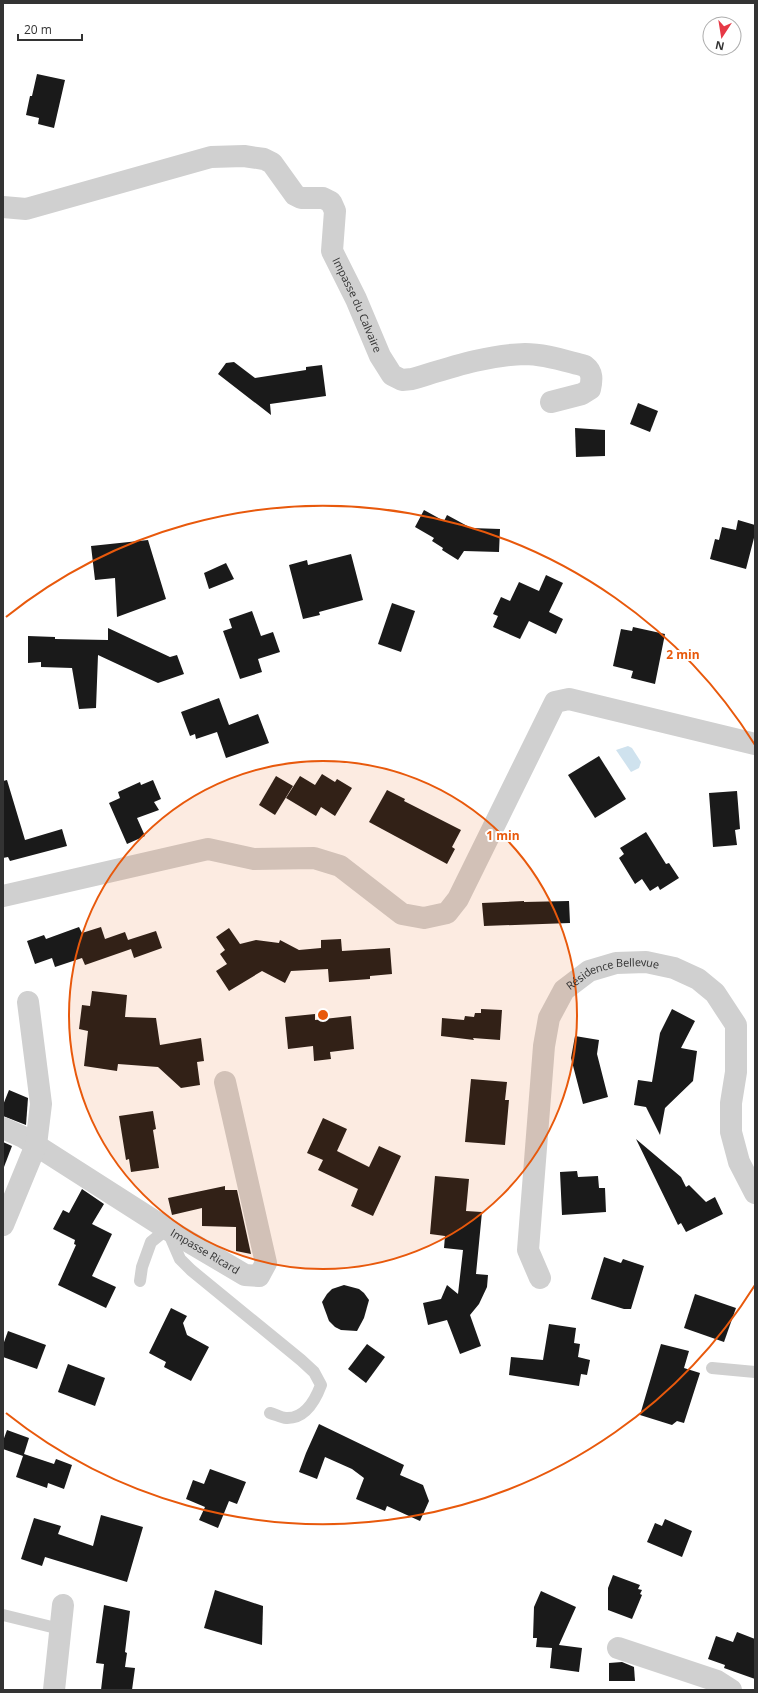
<svg xmlns="http://www.w3.org/2000/svg" width="758" height="1693" font-family="'Open Sans',sans-serif">
	<rect width="100%" height="100%" fill="#fff"/>
	<path fill="#cfe2ee" d="M628 746 632 748 641 762 639 768 631 772 616 750Z"/>
	<g fill="#1a1a1a">
		<path d="M37 74 65 80 54 128 38 124 39 118 26 115 30 96H32Z"/>
		<path d="M234 362 255 378 306 370V367L322 365 326 396 270 404 271 415 218 374 226 363Z"/>
		<path d="M638 403 658 411 650 432 630 424Z"/>
		<path d="M575 428 605 430V456L576 457Z"/>
		<path d="M424 510 444 521 447 515 471 528 500 529 499 552 464 551 458 560 442 550 443 548 432 541 434 538 415 527Z"/>
		<path d="M738 520 755 525V534L746 569 710 559 715 539 719 540 722 527 736 530Z"/>
		<path d="M148 540 166 599 117 617 115 578 95 580 91 546Z"/>
		<path d="M351 554 363 600 319 612 320 615 303 619 289 565 307 560 308 565Z"/>
		<path d="M226 563 234 579 209 589 204 573Z"/>
		<path d="M546 575 563 583 549 612 563 619 556 634 529 621 520 639 493 627 498 616 493 614 501 597 510 601 519 582 539 591Z"/>
		<path d="M392 603 415 611 401 652 378 644Z"/>
		<path d="M252 611 261 636 273 632 280 652 258 659 262 672 240 679 223 631 232 628 229 619Z"/>
		<path d="M633 627 665 634 655 684 631 678 633 671 613 666 621 629 632 631Z"/>
		<path d="M108 628 170 657 177 655 184 674 158 683 98 655 96 708 79 709 72 668 41 667V662L28 663V636L55 637V639L108 640Z"/>
		<path d="M219 698 229 725 258 714 269 743 226 758 217 732 196 739 195 734 190 736 181 712Z"/>
		<path d="M599 756 626 799 595 818 568 775Z"/>
		<path d="M322 774 335 782 337 779 352 788 335 816 321 807 316 816 286 798 300 776 315 785Z"/>
		<path d="M276 776 293 786 275 815 259 805Z"/>
		<path d="M7 780 25 840 62 829 67 846 10 861 8 857 3 858V781Z"/>
		<path d="M153 780 161 799 154 802 159 810 137 818 145 836 127 844 109 803 120 798 118 792 140 782 141 785Z"/>
		<path d="M387 790 405 799 404 801 461 830 452 847 455 849 447 864 369 822Z"/>
		<path d="M737 791 740 829 735 830 737 845 713 847 709 793Z"/>
		<path d="M646 832 666 864 669 863 679 878 660 890 658 886 650 891 642 879 635 884 619 858 624 854 620 848Z"/>
		<path d="M524 901V902L569 901 570 923 484 926 482 903Z"/>
		<path d="M79 927 82 933 101 927 105 939 125 932 128 940 156 931 162 948 134 958 131 949 85 965 82 958 55 967 52 958 35 964 27 941 44 935 46 939Z"/>
		<path d="M229 928 240 944 256 940 279 943 280 940 299 950 321 948V940L341 939 342 951 390 948 392 974 370 976V979L329 982 328 969 291 971 285 983 262 971 229 991 216 971 227 964 220 954 225 950 216 937Z"/>
		<path d="M92 991 127 995 125 1017 156 1018 160 1045 201 1038 204 1061 197 1062 200 1085 181 1088 158 1067 118 1064 117 1071 84 1066 88 1031 79 1029 82 1005 90 1006Z"/>
		<path d="M481 1009 502 1010 500 1040 473 1038 474 1040 441 1036 442 1018 464 1020 465 1016 474 1017 475 1013H481Z"/>
		<path d="M672 1009 695 1021 681 1048 697 1051 693 1081 665 1108 660 1135 646 1107 634 1105 638 1080 652 1082 660 1033Z"/>
		<path d="M315 1014V1020L351 1016 354 1049 330 1052 331 1059 314 1061 313 1046 288 1049 285 1017Z"/>
		<path d="M575 1036 599 1040 597 1054 608 1097 583 1104 571 1058Z"/>
		<path d="M471 1079 507 1082 505 1100H509L505 1145 465 1142Z"/>
		<path d="M9 1090 28 1098 26 1125 3 1116V1105Z"/>
		<path d="M153 1111 156 1129 153 1130 159 1168 131 1172 129 1159 126 1160 119 1116Z"/>
		<path d="M323 1118 347 1129 337 1151 369 1167 379 1146 401 1156 373 1216 351 1206 358 1189 318 1170 323 1160 307 1153Z"/>
		<path d="M636 1139 681 1177 686 1187 689 1185 706 1202 715 1197 723 1214 686 1232 681 1223 678 1225Z"/>
		<path d="M3 1142 12 1146 4 1167H3Z"/>
		<path d="M577 1171 578 1177 598 1176 599 1188H605L606 1212 562 1215 560 1172Z"/>
		<path d="M435 1176 469 1179 466 1211 482 1212 476 1274 488 1275 487 1287 479 1304 470 1315 481 1346 460 1354 447 1320 428 1325 423 1303 441 1299 447 1285 458 1294 463 1250 444 1248 445 1236 430 1234Z"/>
		<path d="M225 1186V1190H237L251 1254 236 1251V1227L202 1226V1208L172 1215 168 1198Z"/>
		<path d="M82 1189 104 1204 92 1224 112 1234 92 1276 116 1287 106 1308 58 1285 76 1245 74 1244 75 1240 53 1229 63 1210 69 1213Z"/>
		<path d="M604 1257 621 1263 623 1259 644 1266 631 1309H624L591 1299Z"/>
		<path d="M344 1285 359 1289 364 1293 369 1300 364 1318 357 1331 341 1330 335 1327 329 1321 322 1302 327 1294 332 1289Z"/>
		<path d="M695 1294 736 1308 724 1342 684 1328Z"/>
		<path d="M171 1308 187 1316 183 1323 187 1335 209 1347 191 1381 164 1367 166 1362 149 1353Z"/>
		<path d="M549 1324 576 1328 574 1343 580 1344 578 1357 590 1360 587 1375 581 1374 579 1386 509 1375 511 1357 543 1360Z"/>
		<path d="M8 1331 46 1345 37 1369 3 1357V1345Z"/>
		<path d="M367 1344 385 1357 366 1383 348 1369Z"/>
		<path d="M661 1344 689 1351 684 1368 700 1373 684 1423 677 1421 672 1425 640 1415Z"/>
		<path d="M68 1364 105 1378 95 1406 58 1392Z"/>
		<path d="M319 1424 404 1465 400 1475 423 1485 429 1501 420 1521 387 1506 385 1511 356 1499 364 1478 352 1469 325 1457 317 1479 299 1472 306 1453Z"/>
		<path d="M7 1430 29 1438 24 1454 54 1464 56 1459 72 1465 64 1489 48 1483 47 1488 16 1477 23 1456 3 1449V1441Z"/>
		<path d="M210 1469 246 1482 237 1504 229 1501 218 1528 199 1520 205 1507 186 1499 193 1480 204 1484Z"/>
		<path d="M101 1515 143 1527 127 1582 45 1557 42 1566 21 1559 34 1518 61 1526 58 1534 93 1546Z"/>
		<path d="M665 1519 692 1531 682 1557 647 1542 655 1523 662 1526Z"/>
		<path d="M613 1575 640 1585 638 1589 642 1590 640 1594 642 1595 632 1619 608 1610V1588Z"/>
		<path d="M215 1590 263 1606 262 1645 204 1628Z"/>
		<path d="M541 1591 576 1607 559 1645 582 1648 579 1672 550 1668 552 1648 536 1647 537 1638H533L534 1607Z"/>
		<path d="M104 1605 130 1611 125 1652 127 1653 125 1667 135 1668 132 1690H101L104 1664 96 1663Z"/>
		<path d="M737 1632 755 1639V1679L724 1668 725 1665 708 1659 716 1636 733 1642Z"/>
		<path d="M622 1662 634 1667 635 1681H609V1663Z"/>
	</g>
	<g fill="none" stroke-linecap="round" stroke-linejoin="round">
		<g stroke="#d0d0d0" stroke-width="12">
			<path d="M140 1281 142 1267 151 1242 167 1229 180 1259 191 1270 301 1360 314 1372 321 1385C315 1401 305 1419 286 1418 281 1418 275 1414 270 1413"/>
			<path d="M712 1368 755 1372"/>
			<path d="M3 1615 60 1629"/>
		</g>
		<g stroke="#d0d0d0" stroke-width="22">
			<path id="s1" d="M3 207 26 209 211 157 244 156 264 159 272 163 295 195 301 198H323L331 202 335 211 332 251 356 299 380 356 392 375 402 380 412 379C449 368 486 355 525 354 545 354 565 361 585 366 593 372 592 380 590 389L582 394 551 402"/>
			<path d="M3 896 208 849 254 859 314 858 340 866 402 914 424 918 447 913 458 899 555 702 569 699 755 744"/>
			<path id="s2" d="M3 1128 23 1137 167 1229 245 1275 259 1276 266 1263 225 1082"/>
			<path d="M3 1225 36 1145 41 1104 28 1002"/>
			<path id="s3" d="M540 1278 528 1250 544 1046 549 1018 564 990 589 971 616 963 646 962 674 968 698 979 715 993 736 1025V1072L731 1103V1132L739 1162 755 1193"/>
			<path d="M618 1648 717 1681 731 1690"/>
			<path d="M54 1690 63 1605"/>
		</g>
	</g>
	<circle cx="323" cy="1015" r="254" fill="#e8590c" fill-opacity=".12"/>
	<g fill="none" stroke="#e8590c" stroke-width="2">
		<circle cx="323" cy="1015" r="254"/>
		<path d="M755 1285A509 509 0 0 1 6 1413M6 617A509 509 0 0 1 755 745"/>
	</g>
	<g text-anchor="middle" stroke-width="4" stroke-linejoin="round" paint-order="stroke">
		<g font-size="11" fill="#333" stroke="#fff">
			<text dy="4" stroke="none"><textPath href="#s1" startOffset="464">Impasse du Calvaire</textPath></text>
			<text dy="4" stroke="none"><textPath href="#s3" startOffset="349">Résidence Bellevue</textPath></text>
			<text dy="4" stroke="none"><textPath href="#s2" startOffset="237">Impasse Ricard</textPath></text>
		</g>
	</g>
	<circle cx="323" cy="1015" r="6" fill="#e8590c" stroke="#fff" stroke-width="2"/>
	<g font-size="12" text-anchor="middle" font-weight="bold" fill="#e8590c" stroke="#fff" stroke-width="4" stroke-linejoin="round" paint-order="stroke">
		<text x="683" y="659">2 min</text>
		<text x="503" y="840">1 min</text>
	</g>
	<rect width="758" height="1693" fill="none" stroke="#333333" stroke-width="8"/>
	<g transform="translate(722 36) rotate(192)"><circle r="19" fill="#ffffff" stroke="#adadad"/>
	<path d="M0-3L7 15L0 10L-7 15Z" fill="#e63946"/>
	<text y="-6" font-size="11" font-weight="bold" text-anchor="middle" fill="#333333">N</text>
	</g>
	<path d="M18 34v6h64v-6" fill="none" stroke="#333333" stroke-width="2"/>
	<text x="24" y="34" font-size="12" fill="#333333" stroke="#ffffff" stroke-width="3" paint-order="stroke">20 m</text>
</svg>
